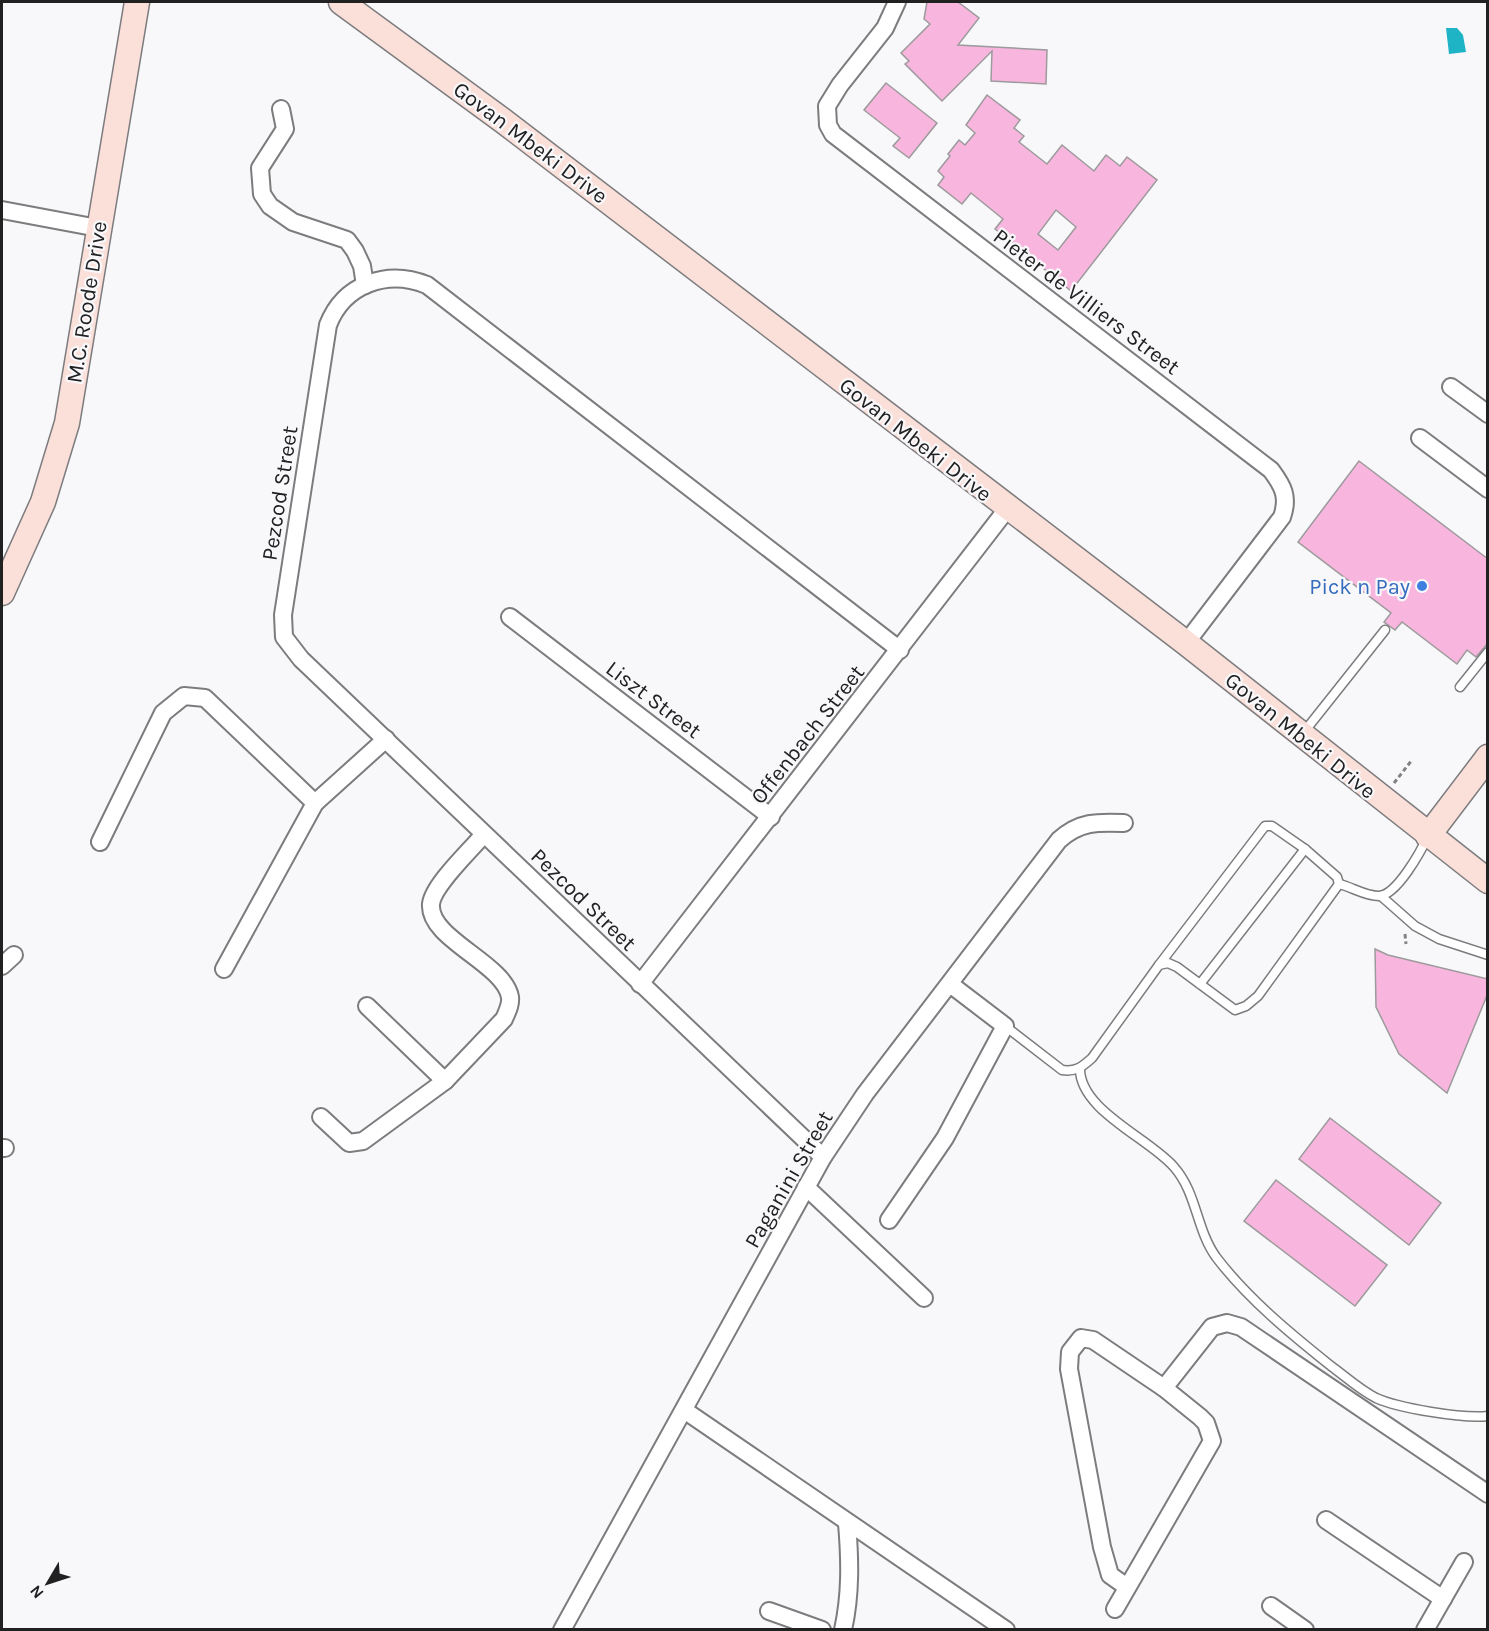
<svg xmlns="http://www.w3.org/2000/svg" width="1489" height="1631" font-family="Karla,sans-serif">
	<rect width="100%" height="100%" fill="#f8f8fb"/>
	<path fill="#1fb3c6" d="M1446 28H1457L1463 35 1466 52 1449 54Z"/>
	<g fill="#f8b6df" stroke="#9c9a9b" stroke-width="1.5" fill-rule="evenodd">
		<path d="M927 2H958L979 18 958 45 1047 50 1046 84 991 81 992 51 942 101 905 64 909 61 901 53 930 24 924 19Z"/>
		<path d="M886 83 937 123 909 158 893 146 900 138 864 110Z"/>
		<path d="M987 95 1020 120 1014 128 1024 136 1019 142 1047 164 1062 145 1094 171 1106 155 1120 166 1127 157 1157 180 1071 291 995 229 1003 219 971 193 962 204 938 185 944 177 938 171 950 156 948 154 959 140 965 145 975 133 966 125ZM1056 210 1076 227 1058 250 1038 234Z"/>
		<path d="M1359 461 1488 559V643L1476 657 1467 650 1457 664 1402 622 1395 630 1384 622 1391 613 1298 542Z"/>
		<path d="M1375 949 1388 955 1488 979V993L1447 1093 1399 1054 1376 1007Z"/>
		<path d="M1330 1118 1441 1203 1409 1245 1299 1159Z"/>
		<path d="M1276 1180 1387 1265 1355 1306 1244 1221Z"/>
	</g>
	<g fill="none" stroke-linecap="round" stroke-linejoin="round">
		<g stroke="#7c7c7e" stroke-width="11">
			<g id="lane">
				<path d="M1460 687 1488 652"/>
				<path d="M1304 732 1385 630"/>
				<path d="M1381 896 1415 926 1439 939 1488 955"/>
				<path d="M1159 965 1265 826H1272L1305 849 1337 877 1339 884"/>
				<path d="M1200 984 1305 849"/>
				<path d="M1005 1026 1062 1070C1076 1072 1082 1067 1092 1058L1159 965 1168 963 1177 967 1235 1010 1246 1006 1258 996 1339 884C1352 887 1365 896 1379 896 1397 895 1421 851 1428 836"/>
				<path d="M1080 1068C1079 1110 1149 1138 1174 1167 1197 1193 1196 1229 1216 1257 1248 1299 1291 1334 1331 1366 1346 1377 1360 1390 1376 1398 1398 1408 1463 1419 1488 1416"/>
			</g>
		</g>
		<g stroke="#7c7c7e" stroke-width="20">
			<g id="street">
				<path d="M897 2 885 28 840 85 827 106 828 125 833 134 1271 470C1283 486 1289 497 1282 517L1186 643"/>
				<path d="M281 109 285 129 260 168 262 194 270 206 293 222 347 240 355 251 362 266 365 285"/>
				<path d="M2 210 98 228"/>
				<path d="M1451 387 1488 414"/>
				<path d="M1420 438 1488 489"/>
				<path d="M510 617 771 817"/>
				<path d="M100 842 163 713 184 696 205 698 315 803"/>
				<path d="M2 966 14 955"/>
				<path d="M224 969 315 803 386 739"/>
				<path d="M640 984 1007 509"/>
				<path d="M367 1006 445 1081"/>
				<path d="M321 1117 349 1143 363 1141 445 1081 504 1019C507 1012 511 1005 510 997 504 963 428 939 431 904 433 885 471 850 484 834"/>
				<path d="M2 1148H5"/>
				<path d="M823 1157 301 659 284 637 283 615 328 325C344 284 387 269 427 285L900 650"/>
				<path d="M806 1187 924 1298"/>
				<path d="M889 1220 945 1138 1005 1026 950 984"/>
				<path d="M1164 1388 1212 1327 1227 1323 1241 1327 1488 1494"/>
				<path d="M684 1410 1006 1630"/>
				<path d="M1326 1520 1443 1599"/>
				<path d="M1271 1606 1305 1630"/>
				<path d="M1115 1609 1212 1441 1206 1423 1200 1417 1164 1388 1093 1340 1081 1338 1070 1352 1069 1369 1102 1547 1110 1575 1127 1587"/>
				<path d="M769 1611 822 1630"/>
				<path d="M562 1630 823 1157 865 1094 1059 840C1080 821 1098 822 1124 823"/>
				<path d="M843 1630C851 1594 850 1559 847 1523"/>
				<path d="M1425 1630 1464 1562"/>
			</g>
		</g>
		<g stroke="#7c7c7e" stroke-width="27">
			<g id="secondary">
				<path d="M341 2 502 120 1186 643 1488 881"/>
				<path d="M2 593 43 502 67 423 137 2"/>
				<path d="M1428 836 1488 757"/>
			</g>
		</g>
		<g stroke="#828284" stroke-width="3" stroke-dasharray="4.5 3" stroke-linecap="butt">
			<path d="M1394 783 1412 760"/>
			<path d="M1405 934 1406 944"/>
		</g>
		<use href="#lane" stroke="#fff" stroke-width="8"/>
		<use href="#street" stroke="#fff" stroke-width="16"/>
		<use href="#secondary" stroke="#fbdfd9" stroke-width="24"/>
	</g>
	<circle fill="#3f7fe0" stroke="#f8f8fb" stroke-width="2" cx="1422" cy="586" r="6"/>
	<g text-anchor="middle" stroke-width="4.5" stroke-linejoin="round" paint-order="stroke">
		<g font-size="22" fill="#212122" stroke="#f8f8fb">
			<text transform="translate(531 142) rotate(37)" y="8">Govan Mbeki Drive</text>
			<text transform="translate(1087 301) rotate(37)" y="8">Pieter de Villiers Street</text>
			<text transform="translate(86 302) rotate(-81)" y="8">M.C. Roode Drive</text>
			<text transform="translate(916 439) rotate(38)" y="8">Govan Mbeki Drive</text>
			<text transform="translate(279 493) rotate(-81)" y="8">Pezcod Street</text>
			<text transform="translate(654 699) rotate(37)" y="8">Liszt Street</text>
			<text transform="translate(807 734) rotate(-52)" y="8">Offenbach Street</text>
			<text transform="translate(1301 735) rotate(39)" y="8">Govan Mbeki Drive</text>
			<text transform="translate(584 899) rotate(44)" y="8">Pezcod Street</text>
			<text transform="translate(788 1179) rotate(-60)" y="8">Paganini Street</text>
		</g>
		<g font-size="22" fill="#366cbe" stroke="#f8f8fb" text-anchor="end">
			<text x="1410" y="594">Pick n Pay</text>
		</g>
	</g>
	<rect width="1489" height="1631" fill="none" stroke="#212122" stroke-width="6"/>
	<g transform="translate(48 1583) rotate(231)" stroke="#f8f8fb" stroke-width="4.5" paint-order="stroke">
	<path d="M0-4.5L10 22L0 15L-10 22Z" fill="#212122"/>
	<text y="-9" font-size="16" font-weight="bold" text-anchor="middle" fill="#212122">N</text>
	</g>
</svg>
